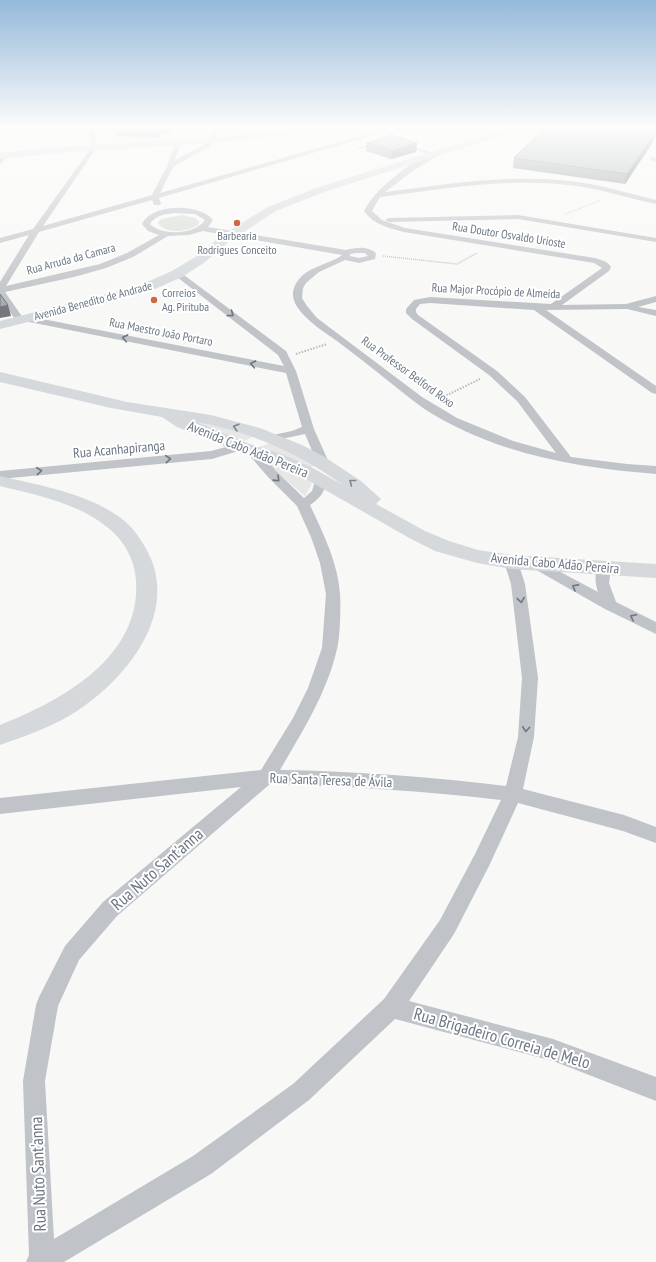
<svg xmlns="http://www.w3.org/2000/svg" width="656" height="1262" font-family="'PT Sans Narrow',sans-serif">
	<rect width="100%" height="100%" fill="#f8f8f6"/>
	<g fill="#e6e7e6">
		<path d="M125 127H211L203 139 107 144Z"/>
		<path d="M192 421 216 426 257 435 244 441 231 438Z"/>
		<path d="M269 443 318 463 310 468 300 461 295 462 256 449Z"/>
		<path d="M268 462 305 478 312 483 305 496 273 469Z"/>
	</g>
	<path fill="#d8dcd6" d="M182 215 195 218 199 221V224C190 232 165 235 158 223L161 219Z"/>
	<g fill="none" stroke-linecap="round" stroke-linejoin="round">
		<path stroke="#b8bbbe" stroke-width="1" stroke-dasharray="1 1" stroke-linecap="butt" d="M566 214 601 200"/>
		<path stroke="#b8bbbe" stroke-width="1.5" stroke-dasharray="1 1" stroke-linecap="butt" d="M383 256 457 264 477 253"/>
		<g stroke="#b8bbbe" stroke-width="2" stroke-dasharray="1.5 1.5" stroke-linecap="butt">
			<path d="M296 354 327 344"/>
			<path d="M441 398 480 379"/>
		</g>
		<g fill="#c0c3c7" fill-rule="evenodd">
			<path d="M376 142 377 144 359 149 357 148Z"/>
			<path d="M407 145 434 153 435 154 432 155 406 147Z"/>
		</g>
		<g fill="#c0c3c7" fill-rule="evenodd">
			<path d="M56 127H62V128L59 130Z"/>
			<path d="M89 127H95L97 147 43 226 152 195 167 166 176 142 181 143 175 160 206 144 216 127H222L210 146 173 167 160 193 374 132 382 127H390L378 134 159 198 161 203 160 205H154L152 200 39 232 6 286 100 264 127 253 159 235 148 231 142 224C152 203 200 203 213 220L208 227 346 250C356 247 368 246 376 253L375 259 359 263 345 260 319 272 306 283 303 288 302 298 307 306 317 318 422 397 457 418 513 441 556 453 517 401 489 375 412 319 406 313V309L414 300 430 297 551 304 602 268 594 263 404 232C389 228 374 225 364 211 376 187 416 157 442 149L444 150V152L414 170 385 192C446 184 508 174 570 181 599 184 627 193 656 200V204C627 198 599 188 569 185 506 178 443 189 380 197L372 211 382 220 405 228 595 258C602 260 607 261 611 267L609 271 562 305 626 304 656 296V302L638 307 656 310V316L627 309 546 310 656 386V394L652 393 534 310 430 303 420 304 416 309V312L418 315 497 371 525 397 571 457 627 464 656 466V474C575 468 492 453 423 408 410 399 399 389 387 380 371 367 354 354 337 341 323 331 286 309 294 288 302 266 328 266 342 255L203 231 189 235 168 236 133 257 106 268 74 277 5 292 23 318 27 316 284 366 278 355 173 274 177 271 180 272 286 351 296 371 314 429 330 465 328 468H320L318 465 305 434 272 441 268 440 266 438 268 436 292 431 302 427 286 373 24 321 20 323 17 322 0 298V282L29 235 0 243V238L33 229 89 151 91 147ZM175 213 195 214 205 220C195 235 162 236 150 224 155 215 166 214 175 213ZM356 253H365L368 256 359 258 350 256V254Z"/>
			<path d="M3 154 8 155 2 163 0 164V157Z"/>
			<path d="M652 157 656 158V162L650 160V158Z"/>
			<path d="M518 215 656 238V242L518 219 389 222 385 220 389 218Z"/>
			<path d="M241 443 245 445 247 447 245 449 212 459 0 479V471L211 451Z"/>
			<path d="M253 448 257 449 276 471 304 498 312 491 316 477H324L326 480C326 492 319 499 310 505 323 533 338 563 340 594 341 605 340 639 337 649 327 693 302 732 280 770 355 771 431 777 506 786L518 737 522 678 511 584 504 562 506 559 511 557 516 559 518 562 525 584 538 678 534 737 523 789 624 815 656 827V843L623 831 518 803 489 866 454 934 409 1001 553 1039 656 1077V1101L553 1061 395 1019 309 1100 211 1174 64 1262H26L29 1255 23 1081 36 1005 39 997 65 946 103 902 241 787 0 814V798L261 770 293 718 308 688 322 648 326 594 320 563 311 537 297 506 268 477 249 455 247 452 249 449ZM270 784C347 786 424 791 501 800L475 854 440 920 384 999 293 1084 193 1156 54 1239 45 1081 58 1006 79 960 117 916Z"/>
			<path d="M536 559 598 592C595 583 594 573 599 565L604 563 609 565 611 568 609 583 616 602 656 622V634L605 609 531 567 529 564 531 561Z"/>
		</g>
		<g fill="#d5d9dc" fill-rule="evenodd">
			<path d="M315 127H353L349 130 201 144 57 153 0 159V153L57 147 201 138Z"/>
			<path d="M529 127 327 191 276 211 230 241 205 262 182 277 148 292 0 329V321L138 286 172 271 197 256 222 235 268 207 319 187 509 128Z"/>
			<path d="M586 127H613L656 133V139L590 130Z"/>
			<path d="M0 476C39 485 90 494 122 519 131 526 139 536 145 547 182 609 129 677 77 711 54 726 26 736 0 745V725C61 701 141 658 136 581 135 560 124 540 107 527 78 503 36 495 0 486Z"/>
		</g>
		<path fill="#d5d9dc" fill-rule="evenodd" d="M0 372 127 402 211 415 260 428 302 445 323 456 361 481 381 499 376 504 425 531 449 541 478 550 511 555 656 564V578L511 569 477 563 435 551 411 539 299 475 272 463 235 451 177 427 162 417 111 408 0 382ZM196 422C250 431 300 454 343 485L311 467 284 455 247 443Z"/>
	</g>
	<g fill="#8f9499">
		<path d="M121 127H174L168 134 162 133 158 138 117 136V131Z"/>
		<path d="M609 127H656V130L655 131H650V132L653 142 625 184 513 168 514 158 603 133Z"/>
		<path d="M367 143H417L416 152 391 159 366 151Z"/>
	</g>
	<g fill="#74787d">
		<path d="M169 127H174L168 134V129Z"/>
		<path d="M161 129 162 133 158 138 157 133Z"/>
		<path d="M655 133 653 142 625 184 627 174Z"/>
		<path d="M417 143 416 152 391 159 392 151Z"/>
		<path d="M8 305 11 316 0 318V307Z"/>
	</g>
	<g fill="#a6acb2" stroke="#74787d">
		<path d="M121 127H169L168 129H161L157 133 117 131Z"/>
		<path d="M546 127H561L603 133 609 127H629L650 130 648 132 655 133 627 174 514 158Z"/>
		<path d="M392 135 417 143 392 151 367 143Z"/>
		<path d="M0 294 8 305 0 307Z"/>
	</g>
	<defs><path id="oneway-chevron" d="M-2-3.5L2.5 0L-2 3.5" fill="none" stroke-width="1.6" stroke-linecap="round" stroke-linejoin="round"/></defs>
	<g stroke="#6b7783">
		<use href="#oneway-chevron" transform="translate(231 314) rotate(36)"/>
		<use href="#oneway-chevron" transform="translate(125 338) rotate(-169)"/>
		<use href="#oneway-chevron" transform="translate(253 364) rotate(-169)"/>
		<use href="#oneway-chevron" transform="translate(168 459) rotate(-5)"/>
		<use href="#oneway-chevron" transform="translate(39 471) rotate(-5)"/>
		<use href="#oneway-chevron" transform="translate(277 479) rotate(44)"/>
		<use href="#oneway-chevron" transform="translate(575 587) rotate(-151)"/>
		<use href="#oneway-chevron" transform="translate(521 600) rotate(81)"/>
		<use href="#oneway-chevron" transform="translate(633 617) rotate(-153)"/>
		<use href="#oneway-chevron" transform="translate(526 729) rotate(94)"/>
	</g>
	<g stroke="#7b8690">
		<use href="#oneway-chevron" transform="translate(236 427) rotate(-164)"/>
		<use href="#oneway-chevron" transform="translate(352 482) rotate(-142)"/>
	</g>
	<linearGradient id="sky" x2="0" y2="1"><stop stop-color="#95b9da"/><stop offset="0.42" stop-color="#fcfcfb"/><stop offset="1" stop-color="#fcfcfb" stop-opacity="0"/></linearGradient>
	<rect width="656" height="304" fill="url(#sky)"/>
	<g fill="#cd6841" stroke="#fff" stroke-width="1.5">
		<circle cx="237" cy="223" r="4"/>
		<circle cx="154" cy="300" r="4"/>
	</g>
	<g text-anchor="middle" stroke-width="4" stroke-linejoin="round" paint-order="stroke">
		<g font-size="12" fill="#6b7783" stroke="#fff">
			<text transform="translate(509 235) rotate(9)" y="4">Rua Doutor Osvaldo Urioste</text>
			<text transform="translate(71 259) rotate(-15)" y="4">Rua Arruda da Camara</text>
			<text transform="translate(496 291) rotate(3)" y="4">Rua Major Procópio de Almeida</text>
			<text transform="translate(93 301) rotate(-15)" y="4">Avenida Benedito de Andrade</text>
			<text transform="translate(161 332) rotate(11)" y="4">Rua Maestro João Portaro</text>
			<text transform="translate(408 372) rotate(36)" y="4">Rua Professor Belford Roxo</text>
		</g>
		<g font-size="12" fill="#6b7783" stroke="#fff">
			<text x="237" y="240">Barbearia<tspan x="237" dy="14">Rodrigues Conceito</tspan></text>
			<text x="162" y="297" text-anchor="start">Correios<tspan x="162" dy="14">Ag. Pirituba</tspan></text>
		</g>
		<g font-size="14" fill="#6b7783" stroke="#fff">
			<text transform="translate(119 449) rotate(-5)" y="5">Rua Acanhapiranga</text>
			<text transform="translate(248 449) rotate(22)" y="5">Avenida Cabo Adão Pereira</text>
			<text transform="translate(555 563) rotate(5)" y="5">Avenida Cabo Adão Pereira</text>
			<text transform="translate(331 780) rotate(2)" y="5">Rua Santa Teresa de Ávila</text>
		</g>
		<g font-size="17" fill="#6b7783" stroke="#fff">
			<text transform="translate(157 869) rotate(-41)" y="6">Rua Nuto Sant'anna</text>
			<text transform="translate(502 1038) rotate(16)" y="6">Rua Brigadeiro Correia de Melo</text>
			<text transform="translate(38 1174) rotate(-92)" y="6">Rua Nuto Sant'anna</text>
		</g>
	</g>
</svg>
